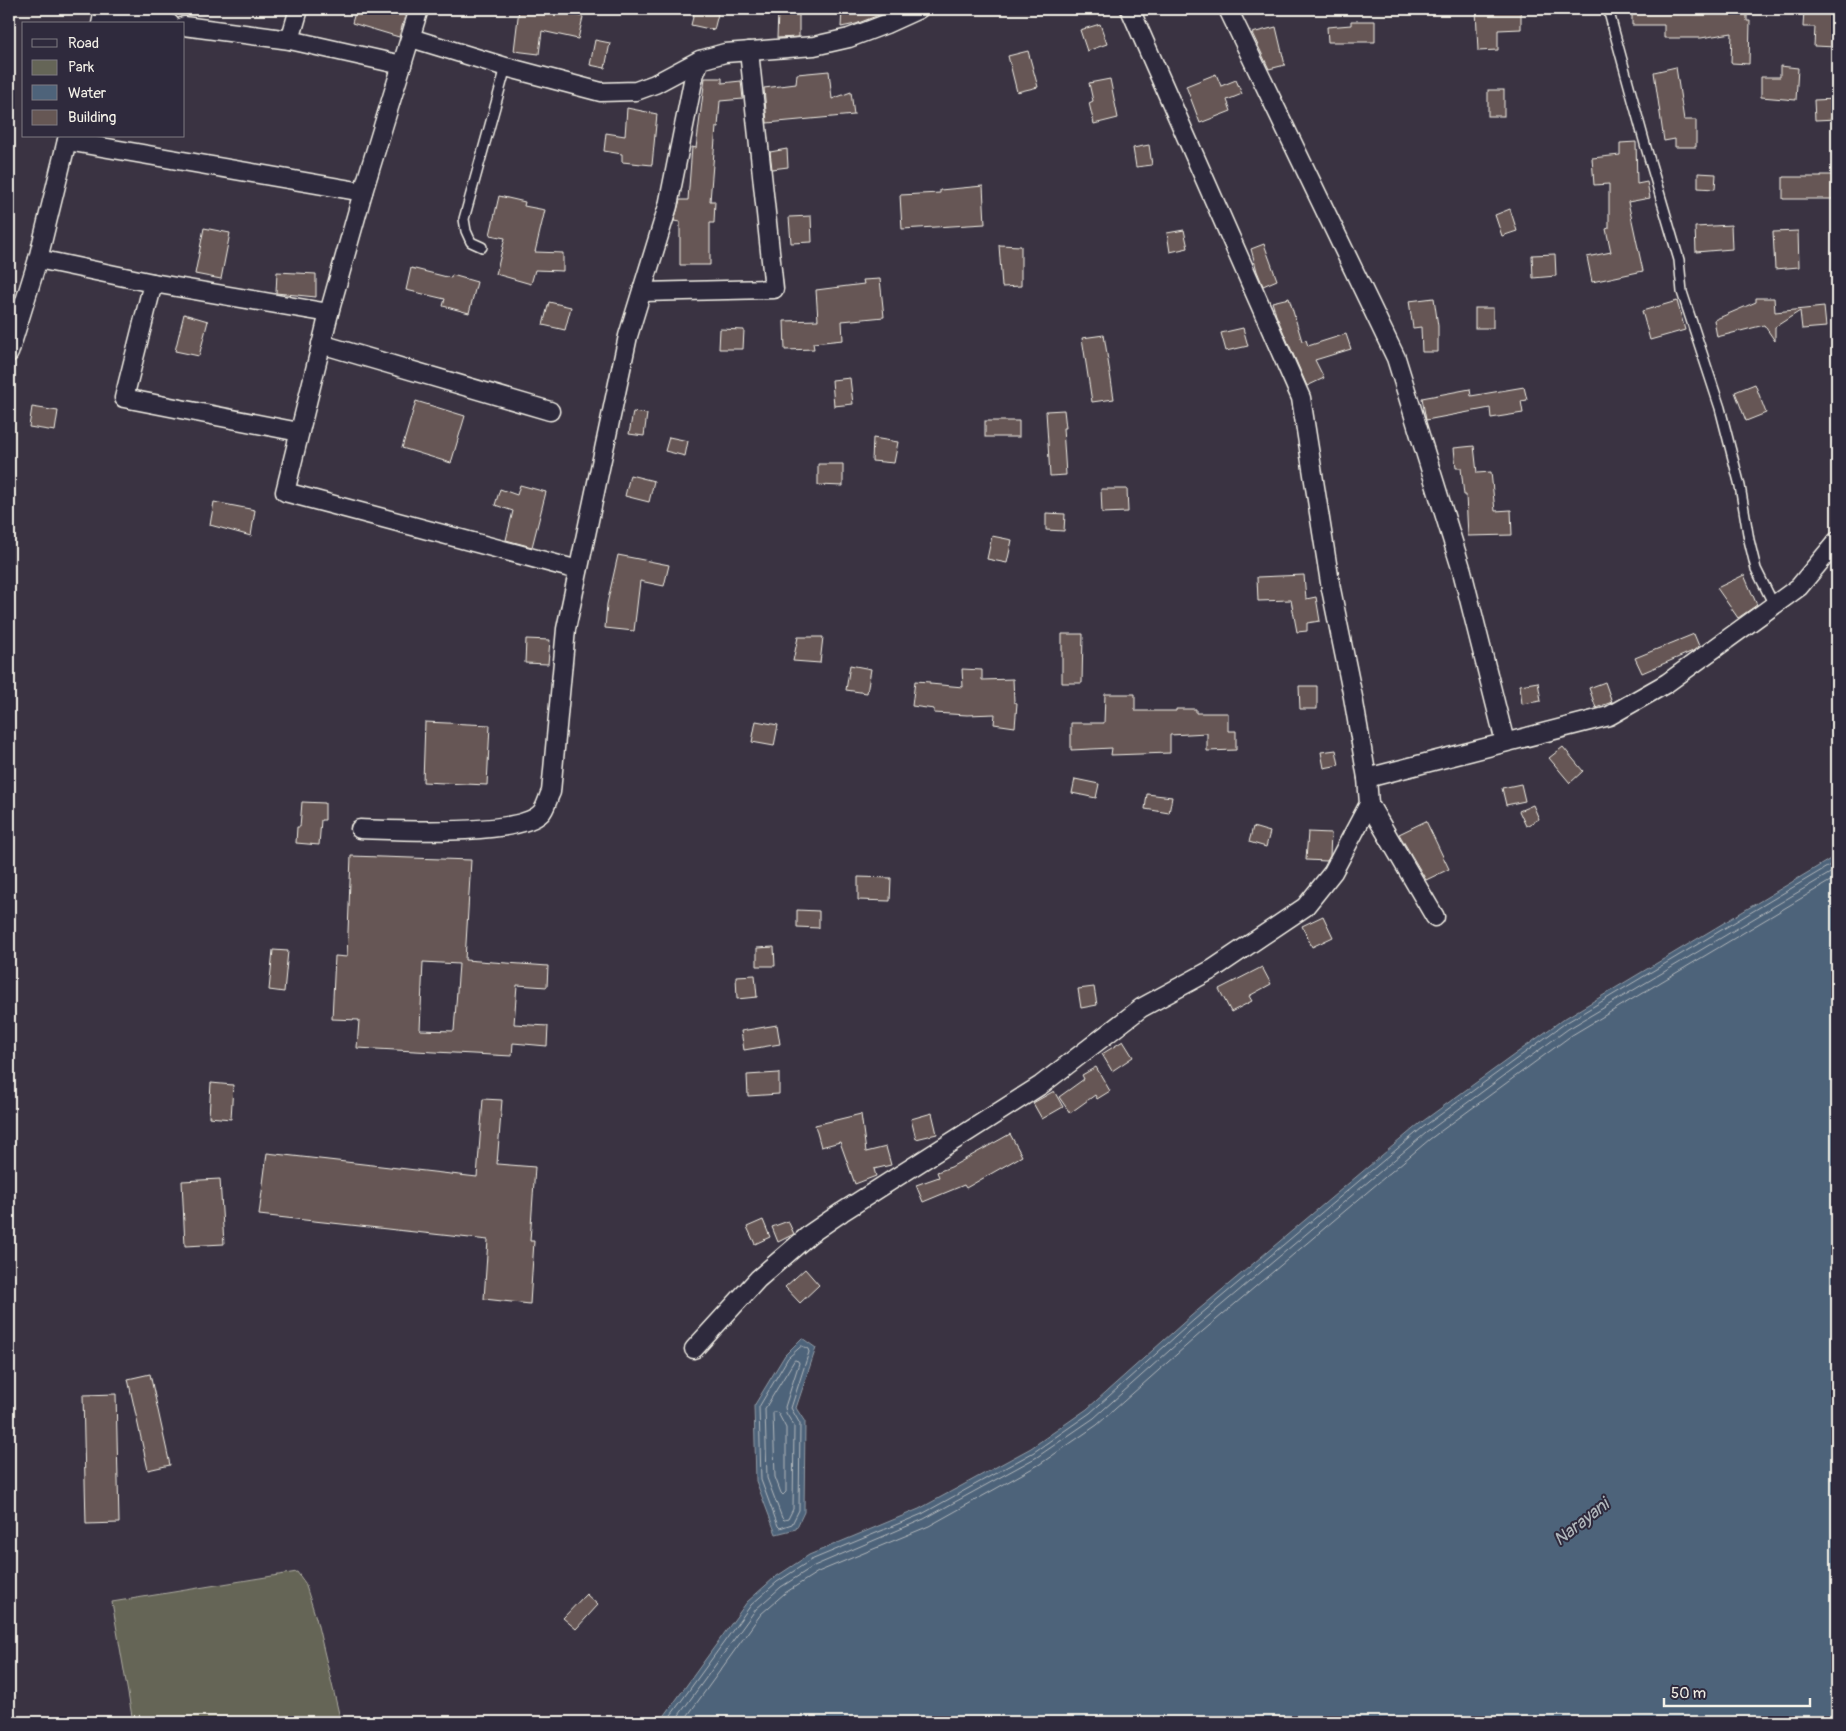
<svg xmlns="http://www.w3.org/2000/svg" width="1846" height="1731" font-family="Pangolin,sans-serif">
	<rect width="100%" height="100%" fill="#3a3342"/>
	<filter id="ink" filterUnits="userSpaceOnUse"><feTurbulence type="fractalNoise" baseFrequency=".02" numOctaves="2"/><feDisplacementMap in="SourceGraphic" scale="10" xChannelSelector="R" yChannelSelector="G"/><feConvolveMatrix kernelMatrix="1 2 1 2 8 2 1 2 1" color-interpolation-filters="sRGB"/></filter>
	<g filter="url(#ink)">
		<path fill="#656557" stroke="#acaba0" d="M297 1572 305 1583 316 1618 341 1722H133L112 1602Z"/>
		<g fill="#4e637a" stroke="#909ca6">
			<path d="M1837 855V1722H660L747 1602 774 1578 809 1555 919 1509 1031 1448 1087 1409 1191 1316 1419 1124 1562 1020Z"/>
			<path d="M802 1338 816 1348 796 1408 805 1422 804 1512 796 1529 776 1534 756 1481 754 1406 785 1355Z"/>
		</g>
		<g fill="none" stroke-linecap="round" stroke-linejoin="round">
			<g stroke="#b2b8bc" stroke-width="1">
				<path d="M802 1346 808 1349 809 1352 791 1408 800 1424 799 1510 792 1524 780 1528 778 1526 761 1480 759 1407 788 1358Z"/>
				<path d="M795 1360 798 1361 799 1363 785 1407 786 1413 794 1426 793 1509 788 1519 784 1520 782 1518 767 1478 765 1409Z"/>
				<path d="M775 1412 778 1413 786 1428V1492L783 1495 781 1493 775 1477 773 1414Z"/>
				<path d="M666 1722 751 1605 777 1582 811 1560 922 1514 1034 1452 1090 1413 1194 1320 1422 1128 1564 1024 1837 861"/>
				<path d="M674 1722 756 1609 781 1587 814 1566 924 1519 1037 1457 1094 1418 1198 1325 1426 1133 1568 1029 1837 869"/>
				<path d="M683 1722 761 1614 785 1593 818 1572 929 1526 1040 1464 1097 1425 1203 1331 1430 1139 1572 1035 1837 877"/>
			</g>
		</g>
		<g fill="#665754" stroke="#f4f1e8" fill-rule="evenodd">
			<path d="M356 9H407L399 37 352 23Z"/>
			<path d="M519 9H552L583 17 578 39 542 31 539 54 514 51Z"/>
			<path d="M695 9 718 14 714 30 691 25Z"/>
			<path d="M842 9H894L856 24 841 27Z"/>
			<path d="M1476 9H1499V11H1521V29L1498 30V50L1478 51Z"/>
			<path d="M1632 9H1727L1728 14H1747V21H1750L1749 64 1731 63 1732 33 1701 38H1664V25H1632Z"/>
			<path d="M1804 9H1834V12H1837V47L1814 46 1815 27H1803Z"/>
			<path d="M778 12H799V37L777 38Z"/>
			<path d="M1351 21H1375V42H1328L1327 27 1351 25Z"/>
			<path d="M1100 24 1107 44 1087 51 1080 30Z"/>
			<path d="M1276 27 1285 65 1269 69 1252 33Z"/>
			<path d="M595 40 610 43 605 68 590 65Z"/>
			<path d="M1028 51 1038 87 1017 92 1008 56Z"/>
			<path d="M1780 66 1798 68 1796 100 1761 97V77H1780Z"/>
			<path d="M1676 67 1684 120H1696V147H1675V139L1664 141 1654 72Z"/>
			<path d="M829 71 832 99 851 92 854 115 767 123 764 88 796 84 797 74Z"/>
			<path d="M1216 74 1221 86 1236 80 1242 94 1227 100 1231 111 1200 123 1186 86Z"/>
			<path d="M705 78H722V83L741 81 743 99 720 101 718 127H716L710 201H715L714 223H710V265H680V222L674 221 680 200H688L692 147 696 148Z"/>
			<path d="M1110 79 1118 118 1094 124 1089 103 1093 101 1089 83Z"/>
			<rect x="1488" y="90" width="16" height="26"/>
			<path d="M1837 99V119L1815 120 1814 100Z"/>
			<path d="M627 108 657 114 652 165 622 162V154L604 151 606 133 625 136Z"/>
			<path d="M1636 142 1637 184 1647 182 1650 198 1628 202 1643 271 1592 282 1587 257 1611 252 1606 229 1609 228V184L1594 185 1592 158 1620 155V143Z"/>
			<path d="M1149 145 1152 165 1136 167 1133 148Z"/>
			<path d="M787 149 788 167 772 169 770 152Z"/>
			<path d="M1698 173 1716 174 1715 189 1698 188Z"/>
			<path d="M1821 175H1837V199H1783V177H1821Z"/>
			<path d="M983 186 985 224 902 229 900 195 940 193V190Z"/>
			<path d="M499 196 525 202 524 206 545 210 535 252 563 253V271L535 270 531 284 496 274 505 238 490 235Z"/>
			<path d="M1510 209 1517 231 1502 236 1495 215Z"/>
			<path d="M811 216 812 242 791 243 789 217Z"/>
			<path d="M1731 225 1732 249 1696 252 1695 227Z"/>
			<path d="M204 228 230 233 221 279 195 274Z"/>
			<path d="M1184 230 1188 248 1170 252 1167 233Z"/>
			<path d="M1798 231 1799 267 1775 269 1773 232Z"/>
			<path d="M1264 244 1277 280 1263 286 1257 271 1251 249Z"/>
			<path d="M999 245 1021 246V286L1002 287Z"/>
			<path d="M1555 254 1556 276 1533 278 1532 255Z"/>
			<path d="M411 268 451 278 452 275 477 282 469 313 443 306 445 299 406 290Z"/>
			<path d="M277 272 316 274V297L276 293Z"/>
			<path d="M880 279 884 317 842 321 843 340 813 343 814 349 785 350 784 321 818 320 816 290 864 284 863 280Z"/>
			<path d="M1289 298 1302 341 1306 340 1308 346 1346 334 1351 349 1315 360 1324 378 1307 386 1276 315 1272 302Z"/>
			<path d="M1434 298 1438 326V352H1422L1421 327 1413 328 1409 301Z"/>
			<path d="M1756 298H1774L1775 312 1824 307 1826 327 1802 329 1800 311 1775 327V341L1764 325 1717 337 1714 320 1756 302Z"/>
			<path d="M1677 301 1685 330 1650 340 1642 311Z"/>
			<path d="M549 302 571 307 565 330 543 325Z"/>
			<rect x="1475" y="308" width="18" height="20"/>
			<path d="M184 314 208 321 199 356 175 351Z"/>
			<path d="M1243 328 1248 346 1226 351 1221 333Z"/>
			<path d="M720 329 744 330 743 349H719Z"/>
			<path d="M1104 335 1114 399 1092 402 1082 338Z"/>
			<path d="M850 378 853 404 834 406 832 380Z"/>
			<path d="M1755 384 1766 413 1746 421 1735 392Z"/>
			<path d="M1524 387 1527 400 1521 401 1523 413 1491 418 1490 408 1426 420 1422 398 1470 389 1471 396Z"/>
			<path d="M416 401 465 416 451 463 402 448Z"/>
			<path d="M32 407 58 411 55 431 29 427Z"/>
			<path d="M1064 410 1066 428H1063L1066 475 1050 476 1046 411Z"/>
			<path d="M633 412 647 414 644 436 629 434Z"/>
			<rect x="985" y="421" width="34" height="16"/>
			<path d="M669 437 688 441 685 456 665 451Z"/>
			<path d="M873 438 898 442 894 463 872 461Z"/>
			<path d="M1474 446 1477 473 1491 472 1495 511 1511 510 1512 535 1468 536 1466 495H1464L1461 468H1456L1454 448Z"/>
			<path d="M818 464H843V486L818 485Z"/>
			<path d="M630 475 654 481 649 502 625 496Z"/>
			<path d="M520 485 546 492 532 547 506 540 513 511 495 505 500 489 517 495Z"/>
			<path d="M1101 489H1127L1128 512 1102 513Z"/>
			<path d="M214 502 255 510 251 536 210 525Z"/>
			<path d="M1046 513 1065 514 1064 531 1046 530Z"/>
			<path d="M992 536 1012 540 1007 563 987 559Z"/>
			<path d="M618 555 669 565 664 586 640 581 634 631 605 628 607 604Z"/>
			<path d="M1304 575 1306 599 1316 597 1320 621 1307 623V631L1297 632 1291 600 1258 601 1257 577Z"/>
			<path d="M1744 575 1757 605 1738 618 1717 588Z"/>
			<path d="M1062 634H1083L1082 683H1062Z"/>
			<path d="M1694 634 1699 646 1693 651 1642 673 1635 658Z"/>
			<path d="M798 637H823L820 663 793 661Z"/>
			<path d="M526 639 550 640 548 664 525 663Z"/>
			<path d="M850 665 871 669 867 693 846 690Z"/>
			<path d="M962 669 982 670V680L1013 679 1014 702 1017 703 1015 727 994 724 995 714 967 715 934 713V709L912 706 915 681 930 682V684L963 687Z"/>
			<path d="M1538 682 1541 701 1522 704 1520 685Z"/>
			<path d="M1605 682 1612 702 1596 708 1589 688Z"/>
			<path d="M1299 686H1317V709H1300Z"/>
			<path d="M1105 694H1135V711H1176V709H1196V713H1228V731H1236V750L1207 751V733L1170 735V753L1111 755 1112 748 1071 750V723H1104Z"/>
			<path d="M756 721 778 725 774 746 752 742Z"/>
			<path d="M425 722 490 725 487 785 423 782Z"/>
			<path d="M1563 747 1583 771 1570 783 1549 758Z"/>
			<path d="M1336 750 1339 765 1324 768 1321 752Z"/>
			<path d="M1075 779 1099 784 1096 798 1072 793Z"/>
			<path d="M1521 784 1525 801 1506 805 1502 788Z"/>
			<path d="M1147 794 1172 797 1169 813 1145 809Z"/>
			<path d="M302 802 325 803V820H321L319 845 296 843 297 827H300Z"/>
			<path d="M1533 805 1539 819 1526 826 1519 811Z"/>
			<path d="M1426 821 1449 869 1426 880 1399 834Z"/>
			<path d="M1253 827 1270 832 1266 847 1249 842Z"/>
			<path d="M1308 832 1331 833 1330 856 1327 861 1306 860Z"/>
			<path d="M351 856 471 860 465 960 548 966 547 987 517 985 514 1024 548 1026 547 1046 513 1043 512 1056 357 1048 359 1020 332 1019 335 956 347 957ZM423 962 459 964 454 1031 420 1030Z"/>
			<path d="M858 877 891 878 890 901 858 900Z"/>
			<path d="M797 910 819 911V928L797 927Z"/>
			<path d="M1323 916 1333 937 1312 947 1302 926Z"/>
			<path d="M774 947 775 966H757V948Z"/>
			<path d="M273 950 288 951 284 992 269 990Z"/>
			<path d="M1262 967 1271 984 1249 996 1252 1001 1231 1012 1219 989Z"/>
			<path d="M755 975 757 997 737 999 736 976Z"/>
			<path d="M1094 987 1097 1005 1081 1008 1078 989Z"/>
			<path d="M777 1025 780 1044 744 1050 741 1031Z"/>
			<path d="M1123 1041 1133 1057 1112 1071 1102 1054Z"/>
			<path d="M1096 1067 1110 1091 1097 1099 1095 1095 1070 1113 1059 1097 1084 1079 1082 1075Z"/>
			<path d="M779 1073V1094L748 1096 747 1075Z"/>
			<path d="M211 1083 233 1085 231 1119 209 1117Z"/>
			<path d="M1054 1091 1063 1107 1042 1119 1033 1103Z"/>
			<path d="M483 1099 502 1100 497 1164 535 1167 530 1241H534L530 1304 484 1299 488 1240 259 1215 267 1153 477 1177Z"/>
			<path d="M932 1113 937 1134 916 1139 911 1119Z"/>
			<path d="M861 1114 866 1152 886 1147 891 1165 874 1169 876 1176 855 1184 840 1142 821 1147 815 1125Z"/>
			<path d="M1010 1134 1022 1156 966 1188 964 1185 923 1202 916 1185 939 1177 937 1172 951 1167Z"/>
			<path d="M220 1179 224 1244 185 1246 182 1181Z"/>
			<path d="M763 1220 770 1237 755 1244 747 1227Z"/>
			<path d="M788 1221 794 1234 778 1242 772 1227Z"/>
			<path d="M805 1269 819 1285 800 1303 785 1287Z"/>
			<path d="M150 1374 170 1465 148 1470 128 1379Z"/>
			<path d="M116 1394 119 1523 86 1524 83 1395Z"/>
			<path d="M586 1594 598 1605 576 1629 563 1618Z"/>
		</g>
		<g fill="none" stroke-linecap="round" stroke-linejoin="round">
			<g stroke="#f4f1e8" stroke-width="12">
				<g id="service">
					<path d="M1608 9 1645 144 1679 260 1682 292 1720 408 1740 486 1749 540 1756 569 1774 605"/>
					<path d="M482 247 471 242 466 231 464 219 506 67"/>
				</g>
			</g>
			<g stroke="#f4f1e8" stroke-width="21">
				<g id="minor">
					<path d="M419 9 363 192 329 313 285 492 578 570"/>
					<path d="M1228 9 1396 358 1462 571 1505 742"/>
					<path d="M101 24 103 15 170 24"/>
					<path d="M184 26 290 40 402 65"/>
					<path d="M411 38 506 67 601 92 636 91 655 84 700 60"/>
					<path d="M290 40 299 9"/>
					<path d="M68 136 38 259 153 283 124 398 299 432"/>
					<path d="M67 141 363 192"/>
					<path d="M153 283 329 313"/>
					<path d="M642 292 774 289 749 51"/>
					<path d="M321 344 550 411"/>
					<path d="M9 353 38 259"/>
					<path d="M1367 778 1609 716 1667 683 1799 587 1837 541"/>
					<path d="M1369 804 1435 917"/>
					<path d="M360 829C395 830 518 837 541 813 546 808 548 797 551 792L566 629 628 336 668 206 694 76 700 60 725 53 814 46 849 38 886 24 919 9"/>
					<path d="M694 1349 758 1279 810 1234 842 1212 1041 1085 1141 1008 1213 969 1305 907 1333 872 1369 804 1367 778 1353 697 1331 589 1301 398 1130 9"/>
				</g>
			</g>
			<use href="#service" stroke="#2f2a3d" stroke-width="9"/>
			<use href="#minor" stroke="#2f2a3d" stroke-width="18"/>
		</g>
	</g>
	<g text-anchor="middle" stroke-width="4" stroke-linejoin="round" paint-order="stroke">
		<g font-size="18" font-style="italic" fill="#b2b8bc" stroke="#2f2a3d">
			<text transform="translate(1581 1522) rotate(-38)" y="6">Narayani</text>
		</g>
	</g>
	<rect width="1846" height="1731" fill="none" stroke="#2f2a3d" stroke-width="30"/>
	<rect x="15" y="15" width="1816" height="1701" fill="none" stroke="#f4f1e8" stroke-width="2" filter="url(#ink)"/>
	<rect x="22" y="22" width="162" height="115" fill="#2f2a3d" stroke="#7e7a81"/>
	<rect x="32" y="39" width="25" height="8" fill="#2f2a3d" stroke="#7e7a81"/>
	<text x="68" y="48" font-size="15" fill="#f4f1e8">Road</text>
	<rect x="32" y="60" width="25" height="15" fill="#656557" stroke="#7e7a81"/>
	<text x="68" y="72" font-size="15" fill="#f4f1e8">Park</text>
	<rect x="32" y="85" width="25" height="15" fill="#4e637a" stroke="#7e7a81"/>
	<text x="68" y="98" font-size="15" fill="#f4f1e8">Water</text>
	<rect x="32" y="110" width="25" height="15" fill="#665754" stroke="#7e7a81"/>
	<text x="68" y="122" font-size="15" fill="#f4f1e8">Building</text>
	<path d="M1664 1698v8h146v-8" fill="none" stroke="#f4f1e8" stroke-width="2.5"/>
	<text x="1671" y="1698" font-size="15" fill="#f4f1e8" stroke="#2f2a3d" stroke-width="4" paint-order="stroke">50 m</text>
</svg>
